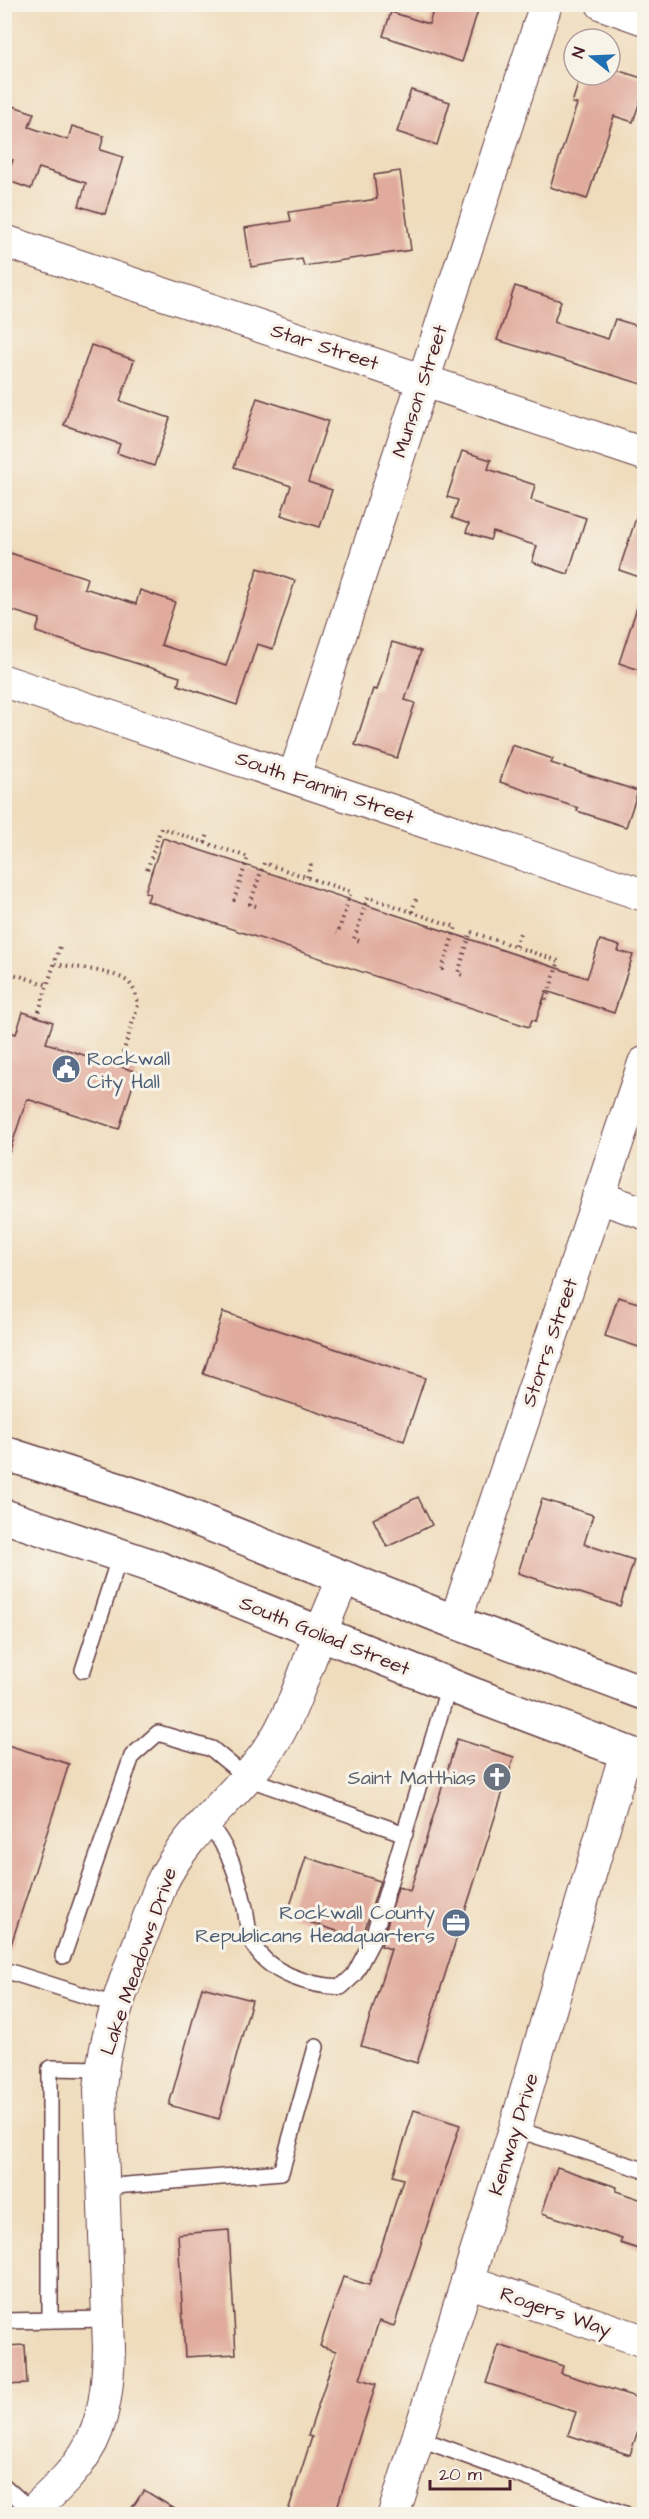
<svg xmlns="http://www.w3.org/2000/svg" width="649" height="2519" font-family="'Architects Daughter',sans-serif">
	<rect width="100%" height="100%" fill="#f7f3e8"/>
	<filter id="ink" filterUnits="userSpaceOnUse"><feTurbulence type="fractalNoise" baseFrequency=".0167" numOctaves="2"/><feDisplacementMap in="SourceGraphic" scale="12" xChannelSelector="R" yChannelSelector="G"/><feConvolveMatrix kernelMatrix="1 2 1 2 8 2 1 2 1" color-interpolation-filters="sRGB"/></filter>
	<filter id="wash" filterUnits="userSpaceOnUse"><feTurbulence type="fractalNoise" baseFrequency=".008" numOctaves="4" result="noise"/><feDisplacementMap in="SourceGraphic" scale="24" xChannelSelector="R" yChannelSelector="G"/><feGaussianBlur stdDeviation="1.35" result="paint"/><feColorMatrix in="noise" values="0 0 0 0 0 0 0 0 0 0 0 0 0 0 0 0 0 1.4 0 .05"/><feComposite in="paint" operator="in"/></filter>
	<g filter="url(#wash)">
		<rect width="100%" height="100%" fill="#efdcbc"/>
		<g id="blocks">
			<g fill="#e0ab9c">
				<path d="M435 4H480L462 62 383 36 391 12 429 24Z"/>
				<path d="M610 68 645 79V86L633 122 614 116 587 199 550 187 577 104 572 103 581 75H610Z"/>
				<path d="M411 90 450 102 437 145 397 132Z"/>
				<path d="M4 103 34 113 29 127 68 140 72 126 104 136 100 150 123 157 105 214 79 206 86 183 39 168 31 189 6 180 13 160 4 157Z"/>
				<path d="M400 171 411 250 304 266 302 259 251 267 245 228 291 221 289 212 377 199 374 175Z"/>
				<path d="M515 286 561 301 554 322 608 339 615 319 645 328V385L497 340Z"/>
				<path d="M91 345 134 360 120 401 170 418 154 466 117 453 120 444 64 425Z"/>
				<path d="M257 398 328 421 308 482 332 490 320 527 281 515 291 486 234 467Z"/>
				<path d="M462 451 491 460 488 469 535 485 531 500 586 518 568 574 532 562 537 546 493 532 490 540 466 532 469 524 452 518 458 500 447 497Z"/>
				<path d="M640 506 645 507V579L619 570Z"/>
				<path d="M4 551 87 578 84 588 136 604 140 590 175 602 161 645 226 666 258 568 295 581 273 649 257 644 237 705 178 685 180 677 36 632 40 619 4 608Z"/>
				<path d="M640 598 645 599V672L619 663Z"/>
				<path d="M392 642 421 651 405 700 415 703 397 758 355 745 373 689 377 690Z"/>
				<path d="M512 745 553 759 551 763 638 791 626 827 577 811 578 808 500 782Z"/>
				<path d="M163 838 587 978 600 940 620 946 618 951 633 955 614 1013 546 991 536 1021 532 1020 529 1027 147 901 150 894 145 892Z"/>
				<path d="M23 1012 53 1022 46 1043 137 1072 119 1129 27 1099 9 1153H4V1030L16 1034Z"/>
				<path d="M618 1297 645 1305V1349L605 1336Z"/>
				<path d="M223 1312 425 1378 404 1441 203 1374Z"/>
				<path d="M418 1497 432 1525 387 1547 373 1519Z"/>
				<path d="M542 1499 593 1515 584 1544 634 1560 620 1606 518 1573Z"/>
				<path d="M457 1739 514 1757 417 2063 361 2046 391 1949 381 1946 398 1887 410 1891Z"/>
				<path d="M4 1744 69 1764 9 1951 4 1950Z"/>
				<path d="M306 1857 380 1881 362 1939 287 1915Z"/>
				<path d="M202 1987 252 2000 219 2119 169 2105Z"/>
				<path d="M414 2110 460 2125 394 2326 379 2321 360 2379 376 2384 335 2514H287L312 2437 308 2436 336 2351 320 2346 343 2277 369 2285 403 2179 393 2176Z"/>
				<path d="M557 2167 617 2187 616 2191 645 2201V2251L620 2243 622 2239 542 2213Z"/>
				<path d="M229 2230 236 2354 185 2357 178 2234Z"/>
				<path d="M25 2345 27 2384 4 2385V2346Z"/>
				<path d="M499 2345 563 2366 561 2373 645 2400V2409L630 2455 568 2435 576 2412 486 2383Z"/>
				<path d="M144 2490 183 2514H128Z"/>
			</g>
		</g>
	</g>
	<g filter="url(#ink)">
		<use href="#blocks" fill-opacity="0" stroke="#633b41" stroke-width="1.5"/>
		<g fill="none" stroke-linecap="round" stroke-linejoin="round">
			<g stroke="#633b41" stroke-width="18">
				<g id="lane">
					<path d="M83 1670 120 1555"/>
					<path d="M206 1820C229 1849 237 1872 245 1908 247 1919 248 1935 253 1944 268 1974 311 1986 341 1987L354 1975 372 1941 449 1685"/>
					<path d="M63 1956 132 1756 158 1733 212 1749 247 1778 405 1834"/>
					<path d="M4 1970 118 2006"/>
					<path d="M515 2129 644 2170"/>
					<path d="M103 2187 281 2172 316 2047"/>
					<path d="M50 2320V2068L101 2069"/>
					<path d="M4 2321 108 2319"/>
					<path d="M418 2438 625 2514"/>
					<path d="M4 2486 33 2512"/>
				</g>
			</g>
			<g stroke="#633b41" stroke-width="34">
				<g id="street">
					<path d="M602 4 644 19"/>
					<path d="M4 241 644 454"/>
					<path d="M4 681 644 895"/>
					<path d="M294 777 546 4"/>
					<path d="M598 1197 644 1213"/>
					<path d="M455 1622 644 1063"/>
					<path d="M467 2281 644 2341"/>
					<path d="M30 2514C49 2495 72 2476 86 2452 105 2423 108 2383 109 2349L100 2090C105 2019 138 1950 161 1884 189 1827 235 1799 269 1749 287 1723 298 1691 309 1662 320 1633 332 1605 344 1577"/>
					<path d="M394 2514 515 2129 626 1752"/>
				</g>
			</g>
			<g stroke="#633b41" stroke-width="36">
				<g id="primary">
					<path d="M4 1453 144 1498 455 1622 644 1693"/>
					<path d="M4 1516 158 1568 472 1694 644 1759"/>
				</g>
			</g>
			<g stroke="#633b41" stroke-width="4" stroke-dasharray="1.5 4.5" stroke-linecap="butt">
				<path d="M205 843 208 834"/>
				<path d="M152 872 147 870 161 828 248 857 234 900 232 899"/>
				<path d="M307 877 312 861"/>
				<path d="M256 906 250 904 264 863 351 892 338 933H336"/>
				<path d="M412 912 416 899"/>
				<path d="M359 941 354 939 368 897 456 927 442 969 439 968"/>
				<path d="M515 946 520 933"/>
				<path d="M55 964C72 967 118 971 129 983 135 989 137 998 138 1005L119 1066"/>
				<path d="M4 971 48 985"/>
				<path d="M462 975 458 973 471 932 559 961 545 1003 542 1002"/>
				<path d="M37 1017 61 943"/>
			</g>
			<use href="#lane" stroke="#fff" stroke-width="15"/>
			<use href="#street" stroke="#fff" stroke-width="32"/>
			<use href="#primary" stroke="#fff" stroke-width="33"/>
		</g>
	</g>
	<defs>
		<g id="civic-disc" transform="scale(1.5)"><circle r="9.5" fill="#5c6f8a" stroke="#f7f3e8"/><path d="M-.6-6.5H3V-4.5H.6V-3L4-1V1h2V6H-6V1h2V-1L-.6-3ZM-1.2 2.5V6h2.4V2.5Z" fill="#fff"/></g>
		<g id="church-disc" transform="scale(1.5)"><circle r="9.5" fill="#6b7280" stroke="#f7f3e8"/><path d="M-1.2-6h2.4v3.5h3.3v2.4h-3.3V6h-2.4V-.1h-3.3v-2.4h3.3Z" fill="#fff"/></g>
		<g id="office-disc" transform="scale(1.5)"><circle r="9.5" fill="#5c6f8a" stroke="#f7f3e8"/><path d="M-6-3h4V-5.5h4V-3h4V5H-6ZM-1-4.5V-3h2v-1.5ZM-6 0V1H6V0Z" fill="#fff"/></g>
	</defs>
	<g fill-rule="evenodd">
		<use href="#civic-disc" x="66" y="1069"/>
		<use href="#church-disc" x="497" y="1777"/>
		<use href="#office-disc" x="456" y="1923"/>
	</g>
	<g text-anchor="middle" stroke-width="6" stroke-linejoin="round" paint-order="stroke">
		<g font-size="20" fill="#4a1f2b" stroke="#f7f3e8">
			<text transform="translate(325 346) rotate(18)" y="7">Star Street</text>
			<text transform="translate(419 391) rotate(-72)" y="7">Munson Street</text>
			<text transform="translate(325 787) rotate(19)" y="7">South Fannin Street</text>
			<text transform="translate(549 1342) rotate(-71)" y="7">Storrs Street</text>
			<text transform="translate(325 1635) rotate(22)" y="7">South Goliad Street</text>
			<text transform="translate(138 1961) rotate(-71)" y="7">Lake Meadows Drive</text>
			<text transform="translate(513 2134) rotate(-73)" y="7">Kenway Drive</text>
			<text transform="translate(556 2311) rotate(19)" y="7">Rogers Way</text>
		</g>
		<g font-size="20" fill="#4e5e75" stroke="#f7f3e8" text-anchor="start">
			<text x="87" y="1065">Rockwall<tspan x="87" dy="23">City Hall</tspan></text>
			<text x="435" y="1919" text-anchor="end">Rockwall County<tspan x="435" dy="23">Republicans Headquarters</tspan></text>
		</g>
		<g font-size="20" fill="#5b616d" stroke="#f7f3e8" text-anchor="end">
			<text x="476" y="1784">Saint Matthias</text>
		</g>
	</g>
	<rect width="649" height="2519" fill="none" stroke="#f7f3e8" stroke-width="24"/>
	<g transform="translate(592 57) rotate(288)"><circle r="28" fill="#f7f3e8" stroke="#b29e9c" stroke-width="1.5"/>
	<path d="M0-4.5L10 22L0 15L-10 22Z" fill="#1f6fb2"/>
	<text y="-9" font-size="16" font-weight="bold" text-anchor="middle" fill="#4a1f2b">N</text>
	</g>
	<path d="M430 2480v9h80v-9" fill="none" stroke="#4a1f2b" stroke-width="3"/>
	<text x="439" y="2480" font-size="18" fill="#4a1f2b" stroke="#f7f3e8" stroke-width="4.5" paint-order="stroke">20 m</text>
</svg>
